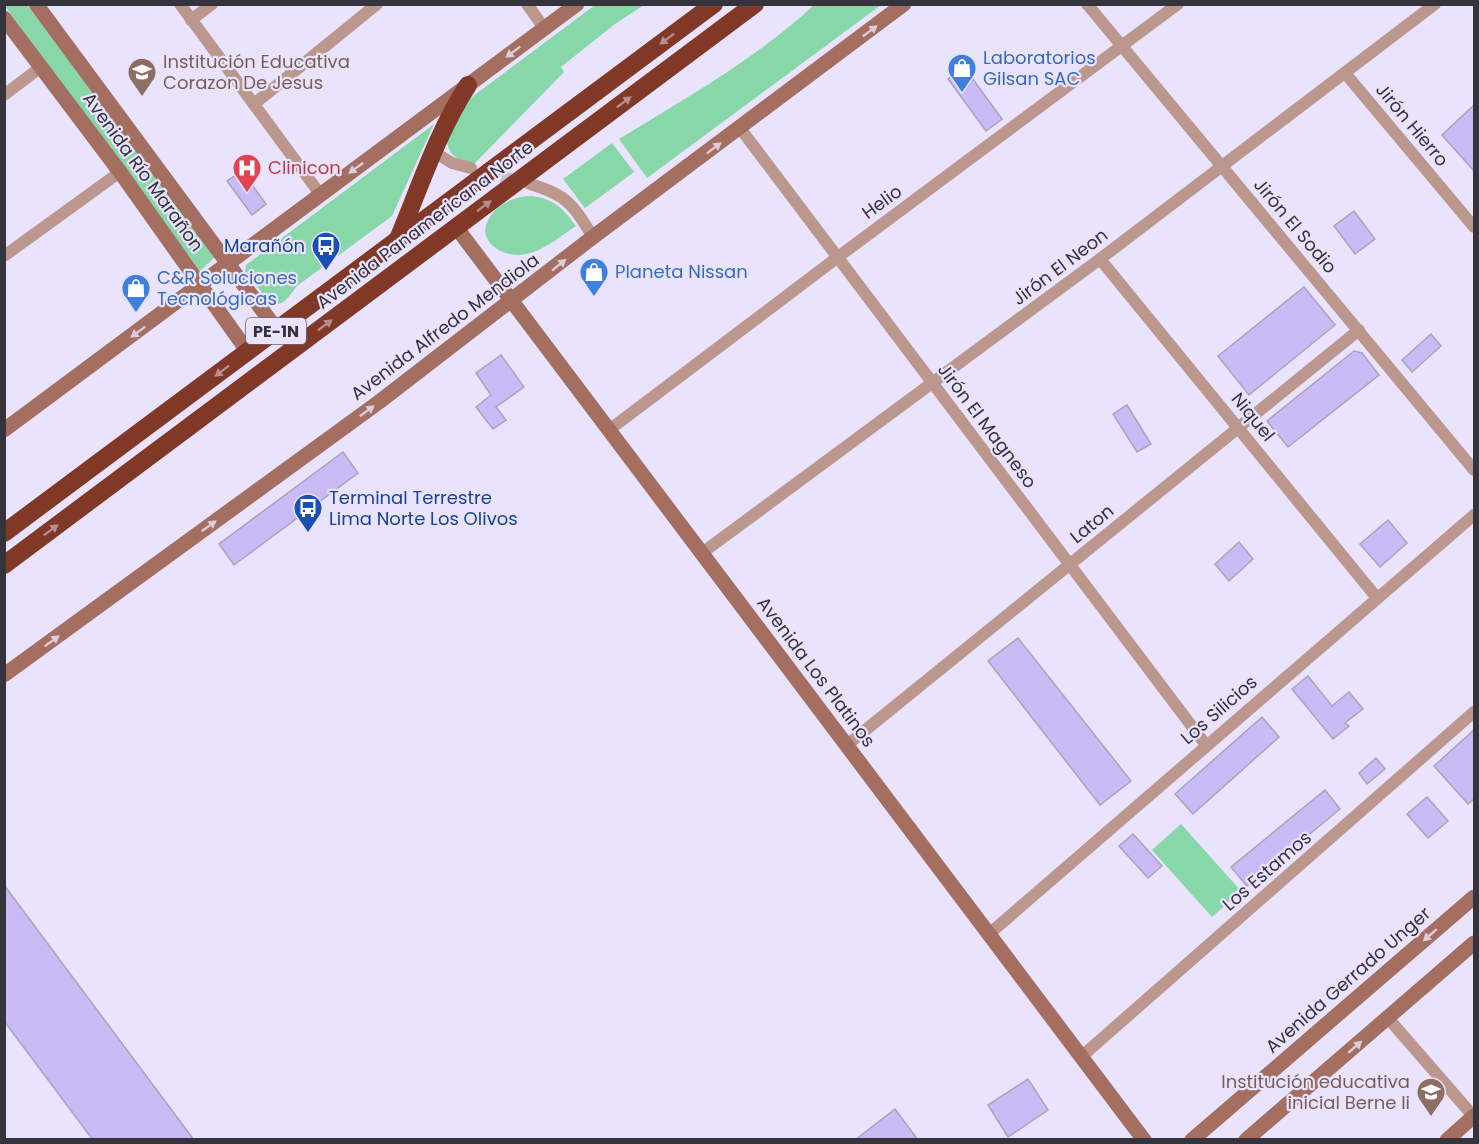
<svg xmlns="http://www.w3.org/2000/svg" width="1479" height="1144" font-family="Poppins,sans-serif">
	<rect width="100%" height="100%" fill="#eae3fd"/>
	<g fill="#87d7a8">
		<path d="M4 5H27L216 256 200 271Z"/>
		<path d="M595 5H644L615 24 561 67 564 72 474 164C460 160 450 158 447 142L465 104 472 97Z"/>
		<path d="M814 5H881L647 178 619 139C686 98 757 58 814 5Z"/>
		<path d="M434 124 392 216 297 286C289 296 283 308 270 303L245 271 246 265Z"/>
		<path d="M612 143 634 172 585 208 563 179Z"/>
		<path d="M532 196C554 199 563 208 576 226 554 240 531 263 503 252 493 248 487 242 485 231 488 208 511 196 532 196Z"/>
		<path d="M1181 824 1241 891 1212 917 1152 850Z"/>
	</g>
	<g fill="#cabbf6" stroke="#a9a3bb" stroke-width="1.5">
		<path d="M964 67 1002 119 986 131 948 79Z"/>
		<path d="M1474 105V171L1442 135Z"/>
		<path d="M242 171 266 204 252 215 227 181Z"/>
		<path d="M1354 211 1375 239 1355 254 1334 226Z"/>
		<path d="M1304 287 1335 325 1249 395 1218 356Z"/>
		<path d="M1431 334 1441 346 1412 372 1402 360Z"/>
		<path d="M1354 351 1362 353 1379 375 1288 447 1267 421Z"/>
		<path d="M501 355 524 387 496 407 506 420 493 429 476 407 491 395 476 373Z"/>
		<path d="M1127 405 1151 444 1137 452 1113 414Z"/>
		<path d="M343 452 358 473 234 565 219 544Z"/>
		<path d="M1388 520 1407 543 1380 567 1360 544Z"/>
		<path d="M1239 542 1253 559 1229 581 1215 564Z"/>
		<path d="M1018 638 1131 781 1100 805 988 661Z"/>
		<path d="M1308 676 1332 706 1349 692 1363 709 1345 723 1349 726 1333 739 1292 689Z"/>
		<path d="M1262 717 1279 737 1193 814 1175 794Z"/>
		<path d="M1474 730V799L1468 804 1434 766Z"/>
		<path d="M1376 758 1385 769 1367 784 1359 773Z"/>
		<path d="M1325 790 1340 809 1247 886 1231 867Z"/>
		<path d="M1427 797 1448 821 1428 838 1407 814Z"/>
		<path d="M1133 834 1162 866 1148 878 1119 846Z"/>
		<path d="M4 885 194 1140H93L4 1021Z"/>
		<path d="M1028 1079 1048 1110 1008 1137 988 1105Z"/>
		<path d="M895 1109 918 1140H855Z"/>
	</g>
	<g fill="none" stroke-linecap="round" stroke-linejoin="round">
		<path stroke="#c6c0d6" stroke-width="12" stroke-dasharray="12 6" stroke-linecap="butt" d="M484 172 522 182"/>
		<g stroke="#bc978d" stroke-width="12">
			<path d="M180 4 320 194"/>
			<path d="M527 4 544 28"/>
			<path d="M1087 4 1474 470"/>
			<path d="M191 20 212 4"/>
			<path d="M1345 73 1474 227"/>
			<path d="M4 95 41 67"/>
			<path d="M254 104 377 4"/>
			<path d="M740 128 1206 745"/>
			<path d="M434 152 452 163 471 168"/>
			<path d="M530 184C568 195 573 205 593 237"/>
			<path d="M4 256 120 172"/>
			<path d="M1100 259 1377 598"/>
			<path d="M609 430 838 257 1178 4"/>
			<path d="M702 553 1100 259 1435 4"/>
			<path d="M847 745 1359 330"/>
			<path d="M989 934 1474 515"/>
			<path d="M1388 1018 1474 1117"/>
			<path d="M1081 1057 1474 712"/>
		</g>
		<g stroke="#a46f61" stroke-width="15">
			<path d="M36 4 277 330"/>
			<path d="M4 18 120 172 248 352"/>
			<path d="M456 227 1144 1140"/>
			<path d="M4 430 577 4"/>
			<path d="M4 675 379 402 593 237 904 4"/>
			<path d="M1192 1140 1474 897"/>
			<path d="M1246 1140 1474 943"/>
			<path d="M1447 1140 1474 1116"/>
		</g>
		<g stroke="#813826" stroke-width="18">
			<path d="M398 239C420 187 437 133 468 85"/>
			<path d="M4 533 714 4"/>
			<path d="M4 565 755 4"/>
		</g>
	</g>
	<defs><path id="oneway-solid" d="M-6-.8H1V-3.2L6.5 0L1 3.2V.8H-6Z" transform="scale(1.5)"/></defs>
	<g fill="#dcccde">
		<use href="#oneway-solid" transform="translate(870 31) rotate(-37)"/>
		<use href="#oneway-solid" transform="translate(513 52) rotate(143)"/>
		<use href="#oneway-solid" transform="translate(714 148) rotate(-37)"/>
		<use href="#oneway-solid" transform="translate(356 168) rotate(144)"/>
		<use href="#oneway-solid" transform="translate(559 265) rotate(-39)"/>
		<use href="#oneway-solid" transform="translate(138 332) rotate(143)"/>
		<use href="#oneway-solid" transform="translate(367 411) rotate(-36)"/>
		<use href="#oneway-solid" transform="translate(209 526) rotate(-36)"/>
		<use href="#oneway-solid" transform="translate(52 641) rotate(-36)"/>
		<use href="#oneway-solid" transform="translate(1430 935) rotate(139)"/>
		<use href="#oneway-solid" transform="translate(1355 1047) rotate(-41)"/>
	</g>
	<g fill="#b68e92">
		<use href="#oneway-solid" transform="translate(667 39) rotate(143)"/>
		<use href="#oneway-solid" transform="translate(624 102) rotate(-37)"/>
		<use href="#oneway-solid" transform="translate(484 206) rotate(-37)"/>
		<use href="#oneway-solid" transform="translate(325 325) rotate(-37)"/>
		<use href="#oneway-solid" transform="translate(222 371) rotate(143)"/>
		<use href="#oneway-solid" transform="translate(51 530) rotate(-37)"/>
	</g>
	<defs>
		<g id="shop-pin" transform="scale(1.5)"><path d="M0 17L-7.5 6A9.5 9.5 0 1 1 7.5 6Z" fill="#3f7fe0" stroke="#eae3fd"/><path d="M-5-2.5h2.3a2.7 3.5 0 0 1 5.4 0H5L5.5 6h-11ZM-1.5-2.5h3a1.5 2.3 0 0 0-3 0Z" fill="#fff"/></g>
		<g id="school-pin" transform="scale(1.5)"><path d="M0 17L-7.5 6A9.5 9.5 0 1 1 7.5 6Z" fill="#8d6e63" stroke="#eae3fd"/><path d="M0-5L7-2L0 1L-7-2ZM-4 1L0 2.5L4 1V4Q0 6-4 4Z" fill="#fff"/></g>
		<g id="hospital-pin" transform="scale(1.5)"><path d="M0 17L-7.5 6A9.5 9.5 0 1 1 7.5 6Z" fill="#e0444e" stroke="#eae3fd"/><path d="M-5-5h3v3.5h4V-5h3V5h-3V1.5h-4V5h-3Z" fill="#fff"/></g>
		<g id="bus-pin" transform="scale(1.5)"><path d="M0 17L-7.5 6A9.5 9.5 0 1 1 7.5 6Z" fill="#1a4fb4" stroke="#eae3fd"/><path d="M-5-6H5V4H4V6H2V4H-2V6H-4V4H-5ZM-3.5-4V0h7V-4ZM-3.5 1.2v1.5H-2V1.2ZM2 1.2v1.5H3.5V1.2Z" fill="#fff"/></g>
	</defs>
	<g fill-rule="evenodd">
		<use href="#shop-pin" x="962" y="68"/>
		<use href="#school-pin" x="142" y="72"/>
		<use href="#hospital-pin" x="247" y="168"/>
		<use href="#bus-pin" x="326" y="246"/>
		<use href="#shop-pin" x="594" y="272"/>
		<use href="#shop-pin" x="136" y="288"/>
		<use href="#bus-pin" x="308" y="508"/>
		<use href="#school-pin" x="1431" y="1092"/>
	</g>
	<g text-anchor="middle" stroke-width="4.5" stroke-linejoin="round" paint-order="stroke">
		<rect fill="#eae3fd" stroke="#6b6876" stroke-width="1.5" x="246" y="318" width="60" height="26" rx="4.5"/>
		<g font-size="16" font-weight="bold" fill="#35333c">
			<text x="276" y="337">PE-1N</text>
		</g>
		<g font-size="18" fill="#366cbe" stroke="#eae3fd" text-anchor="start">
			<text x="983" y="64">Laboratorios<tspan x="983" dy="21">Gilsan SAC</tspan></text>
			<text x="615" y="278">Planeta Nissan</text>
			<text x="157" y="284">C&amp;R Soluciones<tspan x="157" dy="21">Tecnológicas</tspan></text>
		</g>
		<g font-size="18" fill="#785e54" stroke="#eae3fd" text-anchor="start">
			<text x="163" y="68">Institución Educativa<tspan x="163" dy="21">Corazon De Jesus</tspan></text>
			<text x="1410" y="1088" text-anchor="end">Institución educativa<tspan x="1410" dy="21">inicial Berne Ii</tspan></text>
		</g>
		<g font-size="18" fill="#35333c" stroke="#eae3fd">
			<text transform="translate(1412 125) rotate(50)" y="6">Jirón Hierro</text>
			<text transform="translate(143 172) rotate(54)" y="6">Avenida Río Marañon</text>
			<text transform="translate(882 202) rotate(-36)" y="6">Helio</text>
			<text transform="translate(425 225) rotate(-37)" y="6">Avenida Panamericana Norte</text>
			<text transform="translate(1295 226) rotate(50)" y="6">Jirón El Sodio</text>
			<text transform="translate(1060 267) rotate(-37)" y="6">Jirón El Neon</text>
			<text transform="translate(445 327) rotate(-37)" y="6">Avenida Alfredo Mendiola</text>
			<text transform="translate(1253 417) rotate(51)" y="6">Niquel</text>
			<text transform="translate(987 426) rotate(53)" y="6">Jirón El Magneso</text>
			<text transform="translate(1092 524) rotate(-39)" y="6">Laton</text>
			<text transform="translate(816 672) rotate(53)" y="6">Avenida Los Platinos</text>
			<text transform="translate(1219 710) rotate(-41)" y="6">Los Silicios</text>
			<text transform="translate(1267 871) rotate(-41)" y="6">Los Estamos</text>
			<text transform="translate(1348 980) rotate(-41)" y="6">Avenida Gerrado Unger</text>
		</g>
		<g font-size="18" fill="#be3a42" stroke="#eae3fd" text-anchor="start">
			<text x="268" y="174">Clinicon</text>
		</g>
		<g font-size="18" fill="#164399" stroke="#eae3fd" text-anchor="end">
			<text x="305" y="252">Marañón</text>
			<text x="329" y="504" text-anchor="start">Terminal Terrestre<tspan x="329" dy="21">Lima Norte Los Olivos</tspan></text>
		</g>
	</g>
	<rect width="1479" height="1144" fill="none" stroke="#35333c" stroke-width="12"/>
</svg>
